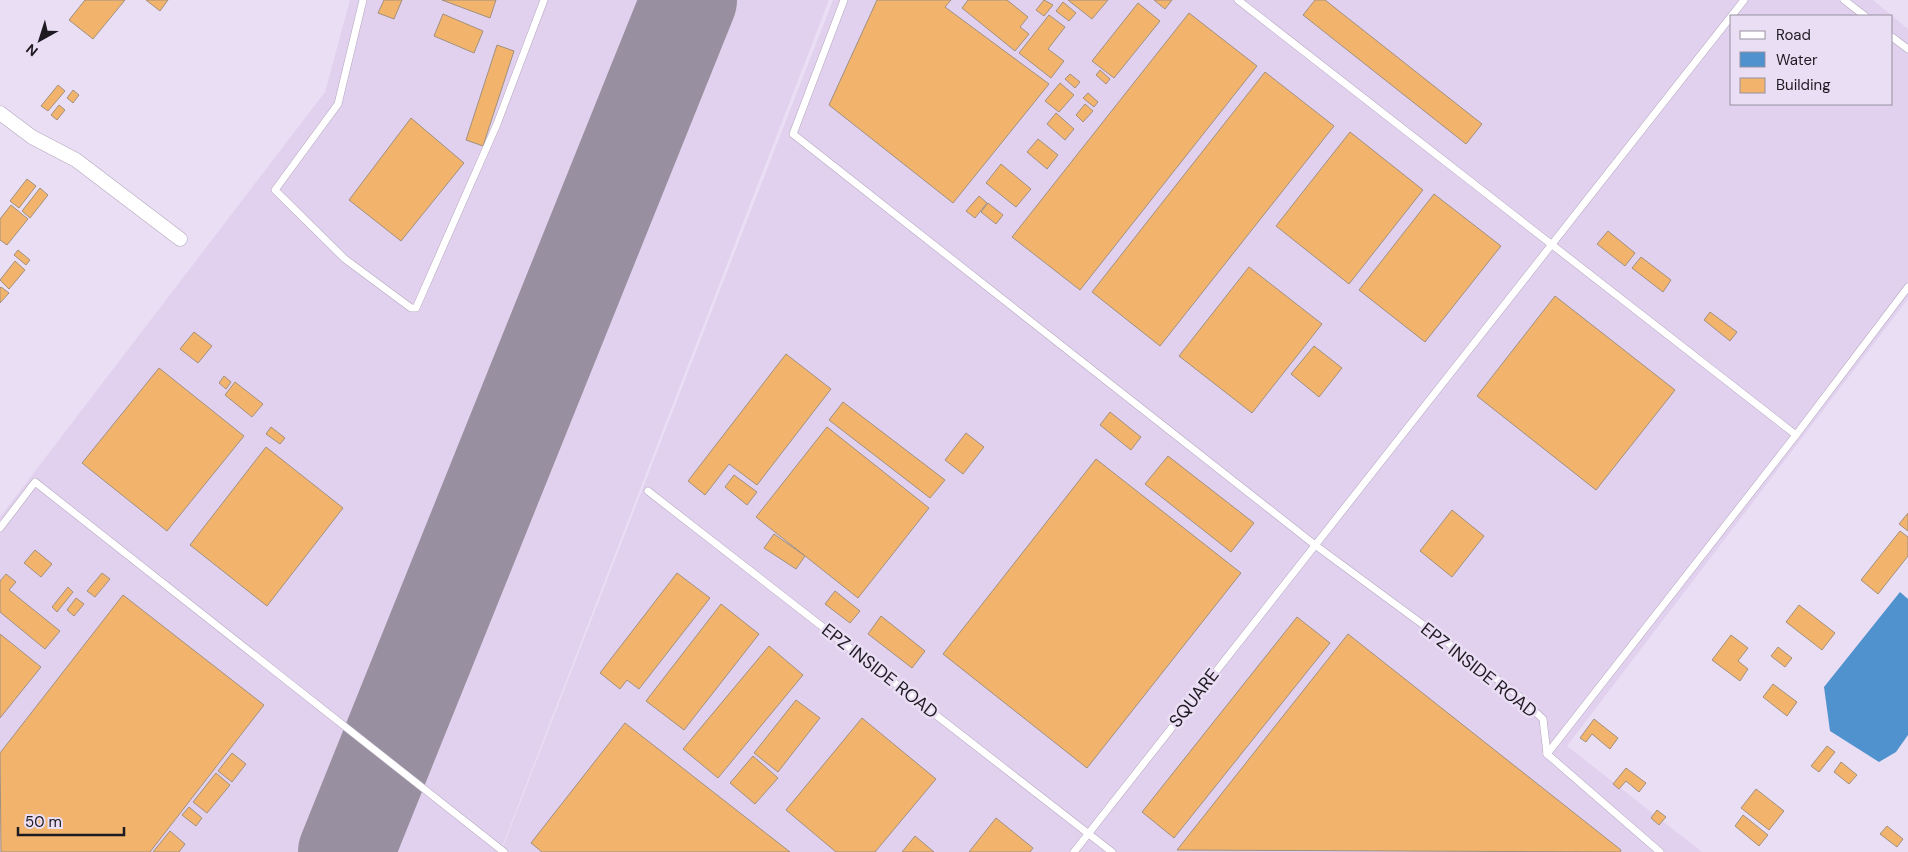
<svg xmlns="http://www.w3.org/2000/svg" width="1908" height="852" font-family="'DM Sans',sans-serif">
	<rect width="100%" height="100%" fill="#eadef4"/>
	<g fill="#e1d1ee" fill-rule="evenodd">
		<path d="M350 0H829L500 852H0V517L325 92Z"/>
		<path d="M833 0H1873L1908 29V299L1567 746 1702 852H501ZM1732 16H1892V104H1732Z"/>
	</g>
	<path fill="#5092ce" d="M1900 592 1908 599V735L1896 752 1879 762 1830 731 1824 687Z"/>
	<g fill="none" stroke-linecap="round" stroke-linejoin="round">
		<path stroke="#9890a0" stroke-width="96" d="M346 852 689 0"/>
	</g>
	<g fill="#f2b46d" stroke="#a1907e">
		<path d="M85 0H125L93 39 69 20Z"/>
		<path d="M146 0H168L160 11Z"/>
		<path d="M384 0H402L394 19 378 13Z"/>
		<path d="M442 0H496L490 18Z"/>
		<path d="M877 0H951L945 7 1049 84 953 203 829 105Z"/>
		<path d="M968 0H1007L1028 17 1020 27 1029 34 1015 51 962 8Z"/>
		<path d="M1044 0 1053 5 1044 16 1036 10Z"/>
		<path d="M1068 0H1108L1092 19Z"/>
		<path d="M1154 0H1172L1165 9Z"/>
		<path d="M1315 0H1325L1482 124 1466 144 1303 15Z"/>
		<path d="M1063 2 1076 13 1069 21 1056 11Z"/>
		<path d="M1138 3 1160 21 1114 78 1092 61Z"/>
		<path d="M1189 13 1257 66 1080 290 1012 237Z"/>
		<path d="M443 14 483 31 474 53 434 36Z"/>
		<path d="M1049 15 1065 27 1048 49 1064 61 1051 78 1019 53Z"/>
		<path d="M497 45 514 51 483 146 466 140Z"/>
		<path d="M1100 70 1110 79 1106 84 1096 75Z"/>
		<path d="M1265 72 1334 126 1160 346 1092 292Z"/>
		<path d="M1070 74 1080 82 1075 88 1065 79Z"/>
		<path d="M1060 83 1074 95 1059 112 1045 101Z"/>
		<path d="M58 85 65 91 48 111 41 106Z"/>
		<path d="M73 90 79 95 73 103 67 98Z"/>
		<path d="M1088 93 1098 102 1094 107 1083 98Z"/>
		<path d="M1085 104 1093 111 1083 122 1076 115Z"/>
		<path d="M59 105 65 110 57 120 51 115Z"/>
		<path d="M1056 113 1074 129 1065 140 1047 124Z"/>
		<path d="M411 118 464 163 401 241 349 200Z"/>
		<path d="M1350 132 1423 190 1349 284 1276 226Z"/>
		<path d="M1038 139 1058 155 1047 169 1027 152Z"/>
		<path d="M1001 164 1031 189 1016 207 986 183Z"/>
		<path d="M27 179 36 186 19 208 10 201Z"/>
		<path d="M40 188 48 195 30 218 22 211Z"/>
		<path d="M1434 194 1501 246 1425 342 1359 290Z"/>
		<path d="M979 196 987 203 975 218 966 211Z"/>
		<path d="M988 203 1003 215 996 224 981 212Z"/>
		<path d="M11 205 28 219 7 245 0 240V219Z"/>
		<path d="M1608 231 1635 253 1625 266 1597 244Z"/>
		<path d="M18 250 30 260 26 265 14 255Z"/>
		<path d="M1641 257 1671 280 1663 292 1632 268Z"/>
		<path d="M15 261 25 270 9 289 0 280Z"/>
		<path d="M1249 267 1322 324 1252 413 1179 356Z"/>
		<path d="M1 287 9 293 0 303V288Z"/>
		<path d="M1555 296 1675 390 1596 490 1477 396Z"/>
		<path d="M1710 312 1737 332 1730 341 1704 320Z"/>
		<path d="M194 332 212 346 198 363 180 349Z"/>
		<path d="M1314 346 1342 368 1319 397 1291 374Z"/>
		<path d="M786 354 831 389 757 485 729 464 705 495 688 481Z"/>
		<path d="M159 368 244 436 167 531 82 463Z"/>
		<path d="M224 376 231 382 226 389 219 383Z"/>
		<path d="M235 382 263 404 252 417 225 395Z"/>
		<path d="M843 402 945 480 930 498 829 420Z"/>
		<path d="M1110 412 1141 437 1131 450 1100 425Z"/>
		<path d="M271 427 285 438 280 444 266 434Z"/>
		<path d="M827 427 929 508 858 598 756 517Z"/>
		<path d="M966 433 984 447 963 474 945 460Z"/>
		<path d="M266 447 343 508 267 606 190 545Z"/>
		<path d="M1168 456 1254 523 1231 552 1145 484Z"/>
		<path d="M1096 459 1241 573 1087 768 943 654Z"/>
		<path d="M734 475 757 492 747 505 725 487Z"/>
		<path d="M1452 510 1484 536 1452 577 1420 551Z"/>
		<path d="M1908 513V531L1899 524Z"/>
		<path d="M1900 531 1908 537V556L1878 594 1861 580Z"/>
		<path d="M774 534 805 556 796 569 764 548Z"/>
		<path d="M35 550 52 564 41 577 24 563Z"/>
		<path d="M102 573 110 579 95 597 87 591Z"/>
		<path d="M677 573 710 598 639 689 627 680 620 689 600 673Z"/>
		<path d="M6 574 16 582 9 590 60 631 45 649 0 612V581Z"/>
		<path d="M68 587 73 592 57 612 52 607Z"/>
		<path d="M835 591 860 611 850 623 825 604Z"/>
		<path d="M123 595 264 705 150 852H1L0 753Z"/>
		<path d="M76 598 84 604 74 616 67 610Z"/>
		<path d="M721 604 759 634 684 730 646 701Z"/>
		<path d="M1799 605 1835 633 1822 650 1786 622Z"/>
		<path d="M881 616 925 651 912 668 868 634Z"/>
		<path d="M1297 617 1330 643 1174 838 1142 812Z"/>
		<path d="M0 634 41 667 0 718Z"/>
		<path d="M1348 634 1621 850 1620 852 1177 850Z"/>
		<path d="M1731 635 1748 648 1738 661 1748 669 1740 681 1712 660Z"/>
		<path d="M769 646 803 675 718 778 683 749Z"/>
		<path d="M1778 647 1792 658 1785 667 1771 656Z"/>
		<path d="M1773 684 1797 702 1787 716 1763 697Z"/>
		<path d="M796 700 820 718 778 772 754 753Z"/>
		<path d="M862 718 936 779 875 852H836L786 810Z"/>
		<path d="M1594 719 1618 738 1610 749 1592 734 1586 742 1580 738Z"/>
		<path d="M625 723 790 852H542L531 843Z"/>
		<path d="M1827 746 1835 752 1819 772 1811 766Z"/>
		<path d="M232 753 246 764 232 782 218 771Z"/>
		<path d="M753 756 778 778 755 804 730 783Z"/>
		<path d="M1841 762 1857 775 1849 784 1834 772Z"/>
		<path d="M1626 768 1646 783 1639 792 1626 781 1619 789 1613 784Z"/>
		<path d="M216 773 230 785 207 813 193 802Z"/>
		<path d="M1756 789 1784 811 1769 830 1741 808Z"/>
		<path d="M189 807 202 818 196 826 182 815Z"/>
		<path d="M1657 810 1666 817 1659 825 1651 818Z"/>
		<path d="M1743 815 1768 835 1759 846 1735 826Z"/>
		<path d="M996 818 1033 848 1030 852H969Z"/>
		<path d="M1887 826 1903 839 1897 847 1880 834Z"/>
		<path d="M170 831 185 844 179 852H153Z"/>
		<path d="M915 836 934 852H902Z"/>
	</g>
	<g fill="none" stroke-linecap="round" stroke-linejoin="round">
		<g stroke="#b3a7bd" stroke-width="8">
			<g id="service">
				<path d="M363 0 338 104 275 190 345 259 411 308H416L497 124 544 0"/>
				<path d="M844 0 793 134 1315 545 1513 691 1543 719 1547 754 1660 852"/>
				<path d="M1238 0 1796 435"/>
				<path d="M1844 0 1865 16"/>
				<path d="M1892 37 1908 49"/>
				<path d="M648 491 1112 852"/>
				<path d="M0 528 35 482 504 852"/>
				<path d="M1547 754 1796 435 1908 287"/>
				<path d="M1074 852 1744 0"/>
			</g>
		</g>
		<g stroke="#b3a7bd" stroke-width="15">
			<path id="minor" d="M0 113 32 137 76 160 180 239"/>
		</g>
		<use href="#service" stroke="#fff" stroke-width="7"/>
		<use href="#minor" stroke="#fff" stroke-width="14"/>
	</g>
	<g text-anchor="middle" stroke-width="5" stroke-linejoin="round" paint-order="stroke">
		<g font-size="18" fill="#1e1a22" stroke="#eadef4">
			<text transform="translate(1479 670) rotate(38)" y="6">EPZ INSIDE ROAD</text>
			<text transform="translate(880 671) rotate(38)" y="6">EPZ INSIDE ROAD</text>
			<text transform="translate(1194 698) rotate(-52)" y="6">SQUARE</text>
		</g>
	</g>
	<rect x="1730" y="15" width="162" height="90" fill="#eadef4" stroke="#9890a0"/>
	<rect x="1740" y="31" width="25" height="8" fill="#ffffff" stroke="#9890a0"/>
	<text x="1776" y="40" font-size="15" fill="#1e1a22">Road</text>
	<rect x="1740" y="52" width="25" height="15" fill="#5092ce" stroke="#9890a0"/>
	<text x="1776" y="65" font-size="15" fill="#1e1a22">Water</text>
	<rect x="1740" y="78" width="25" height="15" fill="#f2b46d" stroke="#9890a0"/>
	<text x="1776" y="90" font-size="15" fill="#1e1a22">Building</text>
	<g transform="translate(40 40) rotate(219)" stroke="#eadef4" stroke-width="4" paint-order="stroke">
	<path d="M0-4L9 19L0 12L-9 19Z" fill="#1e1a22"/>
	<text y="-8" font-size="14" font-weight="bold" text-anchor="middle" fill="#1e1a22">N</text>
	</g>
	<path d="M18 827v8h106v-8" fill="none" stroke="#1e1a22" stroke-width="2.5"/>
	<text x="25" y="827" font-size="15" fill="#1e1a22" stroke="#eadef4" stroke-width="4" paint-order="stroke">50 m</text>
</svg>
